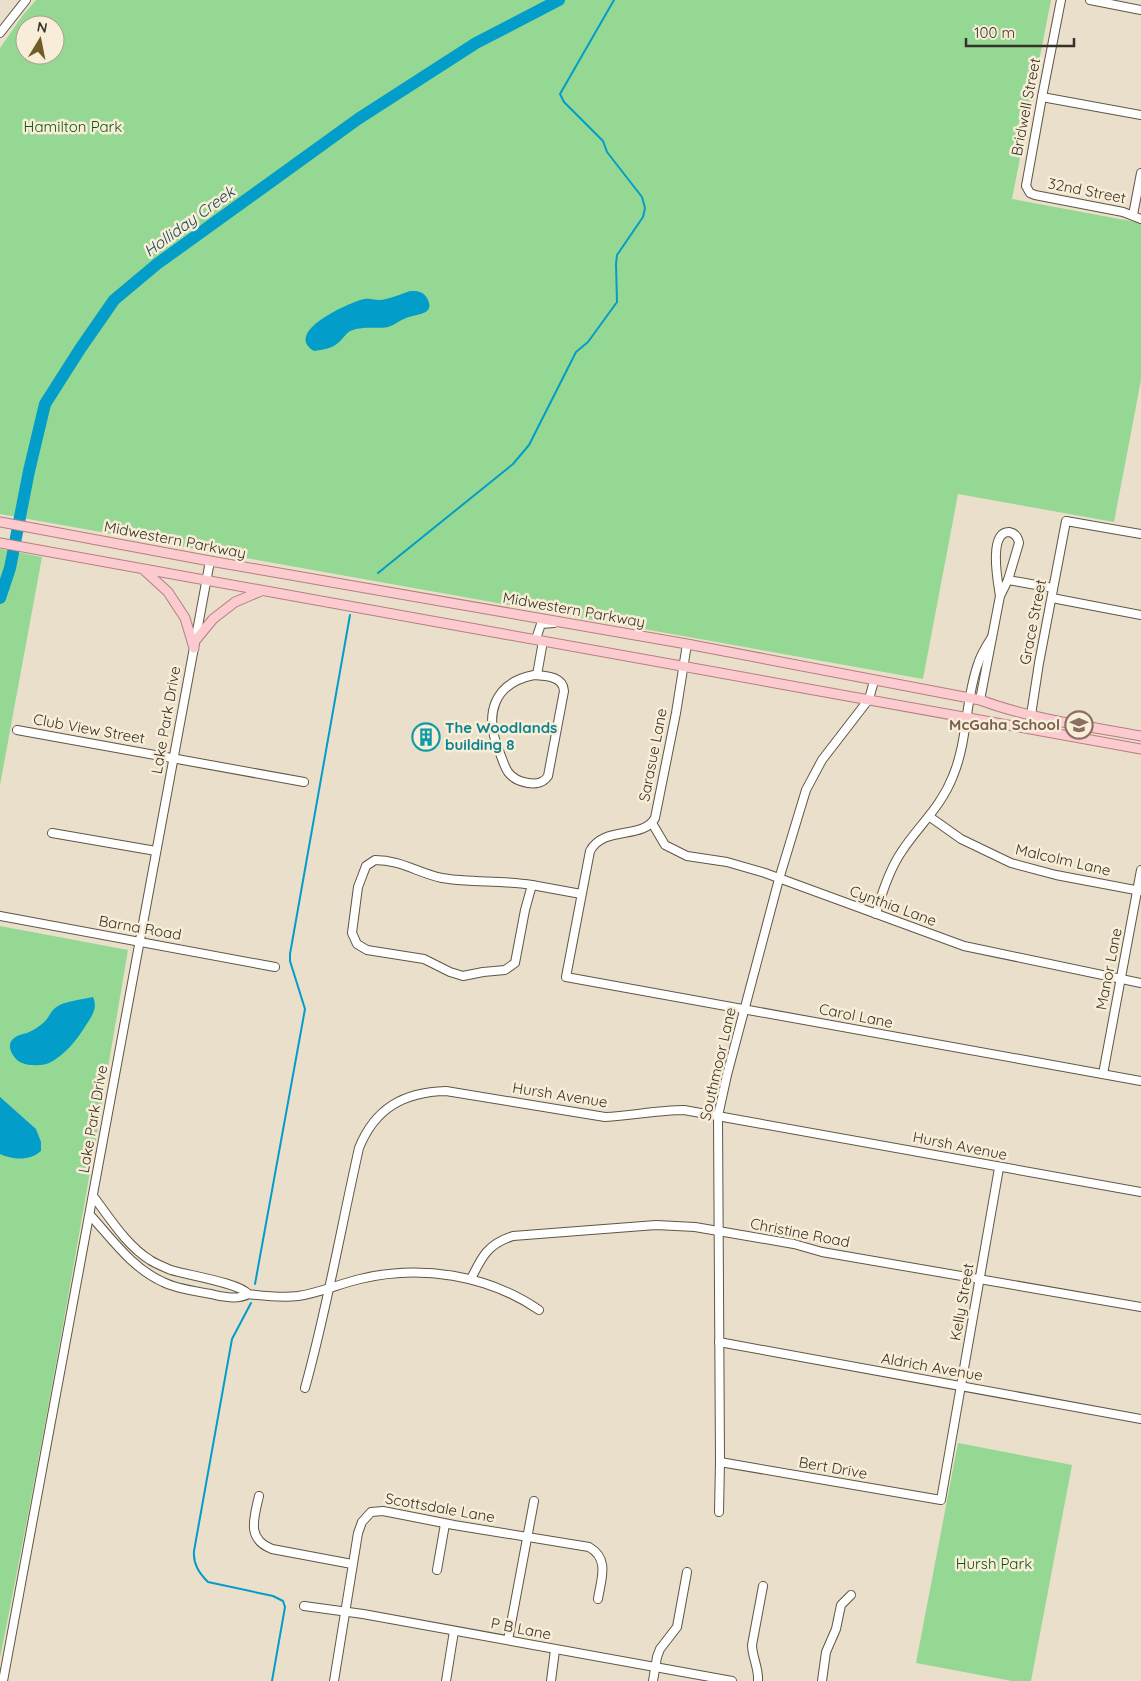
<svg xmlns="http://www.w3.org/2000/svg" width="1141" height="1681" font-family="Quicksand,sans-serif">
	<rect width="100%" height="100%" fill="#eadfca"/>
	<g fill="#95d893" fill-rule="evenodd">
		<path d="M36 0H1051L1012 199 1141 223V380L1114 522 958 494 923 679 0 514V48L23 15ZM25 25H55V55H25Z"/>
		<path d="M0 549 42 557 0 785Z"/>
		<path d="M0 926 128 950C88 1187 47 1423 0 1658Z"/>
		<path d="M958 1443 1072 1465 1031 1681H1012L916 1663Z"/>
	</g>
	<g fill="#029dc9">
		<path d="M410 291C417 291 423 291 427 298 436 314 418 314 409 317 401 319 395 325 388 327 377 329 364 326 353 330 347 331 344 338 339 342 334 348 322 350 314 351 283 332 348 303 364 299 370 298 375 300 380 300 390 299 401 294 410 291Z"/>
		<path d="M93 997C98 1008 92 1016 86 1025 78 1039 64 1056 49 1063 42 1066 29 1066 22 1063 14 1060 5 1046 13 1039 17 1035 23 1034 27 1033 34 1030 42 1025 46 1020 49 1017 50 1013 53 1010 61 1001 81 1000 93 997Z"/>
		<path d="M0 1097 36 1129 41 1142V1151C30 1161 13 1160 0 1154Z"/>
	</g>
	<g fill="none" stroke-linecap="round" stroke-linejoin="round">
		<g stroke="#029dc9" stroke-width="2">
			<path d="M378 573 513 464 529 445 576 352 588 342 617 302 616 264 617 255 643 217 645 208 642 197 607 152 603 141 564 102 560 94 614 0"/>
			<path d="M255 1284 305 1009 290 961V954L350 615"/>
			<path d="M251 1303 232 1339 194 1551C193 1564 199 1573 208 1582L273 1596 283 1601 285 1607 272 1681"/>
		</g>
		<path stroke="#029dc9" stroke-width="12" d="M0 598 10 568 29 471 45 404 80 349 114 300 157 264 358 119 476 43 559 0"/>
		<g stroke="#605644" stroke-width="10">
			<g id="minor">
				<path d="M1061 0 1042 97 1026 186 1030 193 1035 195 1123 212 1141 219"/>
				<path d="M1090 0 1141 10"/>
				<path d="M0 33 26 0"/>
				<path d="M1042 97 1141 115"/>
				<path d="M1133 215 1141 173"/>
				<path d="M1008 580 1053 588"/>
				<path d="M1052 598 1141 615"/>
				<path d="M536 639 541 624 554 623"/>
				<path d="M687 644 676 713 655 818C643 840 604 825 590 851L566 977 1141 1081"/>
				<path d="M534 675C546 676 563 676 564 691L548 776C540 789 516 783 508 772 504 766 502 758 499 751 484 715 493 683 534 675Z"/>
				<path d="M537 675 543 641"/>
				<path d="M980 700 1000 596 1008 580 1019 543C1018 537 1015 533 1009 532 988 532 998 583 1000 596"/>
				<path d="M1029 728 1039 663 1066 521 1141 534"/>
				<path d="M17 730 304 782"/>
				<path d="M930 817 961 839 1011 863 1056 875 1141 891"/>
				<path d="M652 823 665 845 687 856 727 862 765 873 964 946 1141 983"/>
				<path d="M52 833 156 851"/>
				<path d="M375 860C401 860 418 873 442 878 471 883 503 880 532 885L525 910 515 963 505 970 483 972 463 976 450 972 424 959 367 950 357 944 352 933 358 887 366 866Z"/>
				<path d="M532 885 581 894"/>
				<path d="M876 914C882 892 889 870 902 851 920 824 941 807 953 776 968 740 965 700 978 664 981 654 987 645 992 637"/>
				<path d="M0 916 275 967"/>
				<path d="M1103 1074 1141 870"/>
				<path d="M93 1196C110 1218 126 1245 150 1260 156 1264 164 1267 171 1270 187 1275 240 1283 248 1294 265 1296 281 1298 298 1296 319 1293 339 1284 360 1279 420 1264 488 1275 539 1310"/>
				<path d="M90 1215C112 1239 132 1268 163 1282 177 1289 195 1291 211 1294 221 1297 239 1300 248 1294"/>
				<path d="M471 1279C482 1256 488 1244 513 1236L656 1225 695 1227 794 1244 822 1252 1141 1307"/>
				<path d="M719 1342 1141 1419"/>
				<path d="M305 1388C327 1309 341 1228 359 1148 375 1108 404 1092 446 1091L605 1117C631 1116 657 1110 684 1110L1141 1192"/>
				<path d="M720 1462 941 1500 999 1168"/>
				<path d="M259 1496C254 1518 246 1539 272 1549L352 1564"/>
				<path d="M719 1512 720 1462 718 1116 727 1075 779 879 806 790 822 760 869 699 874 681"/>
				<path d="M437 1570 445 1524"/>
				<path d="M304 1606 363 1614 732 1681"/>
				<path d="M508 1640 534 1501"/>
				<path d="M3 1681 210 561"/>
				<path d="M334 1681 358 1533 362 1522 371 1512 383 1511 454 1525 589 1547C610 1559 601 1579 598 1599"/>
				<path d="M446 1681 454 1631"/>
				<path d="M551 1681 555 1650"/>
				<path d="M653 1681 657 1657 660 1649 677 1627 687 1572"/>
				<path d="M758 1681C759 1668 752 1657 752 1645L763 1586"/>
				<path d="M822 1681 826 1652 836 1629 841 1605 851 1595"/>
			</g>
		</g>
		<g stroke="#b47f82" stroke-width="11">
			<g id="major">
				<path d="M0 522 210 561 687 644 980 700C1031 719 1087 726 1141 736"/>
				<path d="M0 543C380 614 761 679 1141 749"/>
				<path d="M145 571 168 592 185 618 194 648"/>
				<path d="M195 641 213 619 235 602 261 591"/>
			</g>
		</g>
		<use href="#minor" stroke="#fff" stroke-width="8"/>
		<use href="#major" stroke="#fbcbd0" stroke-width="9"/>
	</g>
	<defs>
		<g id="school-ring" transform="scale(1.4375)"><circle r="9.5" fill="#f8edd7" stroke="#8d6e63" stroke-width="1.5"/><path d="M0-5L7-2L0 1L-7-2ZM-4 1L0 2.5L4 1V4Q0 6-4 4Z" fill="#8d6e63"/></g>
		<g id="building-ring" transform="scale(1.4375)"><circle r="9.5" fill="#f8edd7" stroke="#0f9aa8" stroke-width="1.5"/><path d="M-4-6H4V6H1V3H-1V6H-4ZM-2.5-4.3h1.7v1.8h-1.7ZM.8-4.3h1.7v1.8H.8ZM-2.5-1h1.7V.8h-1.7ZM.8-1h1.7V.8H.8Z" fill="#0f9aa8"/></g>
	</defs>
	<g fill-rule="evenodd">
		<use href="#school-ring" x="1079" y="725"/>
		<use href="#building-ring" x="426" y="737"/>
	</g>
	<g text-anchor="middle" stroke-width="5" stroke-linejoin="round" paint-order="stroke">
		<g font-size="15" fill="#36322a" stroke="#f8edd7">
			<text transform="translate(1026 107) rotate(-79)" y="5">Bridwell Street</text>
			<text transform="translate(1087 191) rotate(11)" y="5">32nd Street</text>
			<text transform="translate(175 540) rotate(11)" y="5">Midwestern Parkway</text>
			<text transform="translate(574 610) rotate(10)" y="5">Midwestern Parkway</text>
			<text transform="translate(1033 622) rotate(-79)" y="5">Grace Street</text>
			<text transform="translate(166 720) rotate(-80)" y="5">Lake Park Drive</text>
			<text transform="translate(89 729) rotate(10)" y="5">Club View Street</text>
			<text transform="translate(653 755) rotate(-79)" y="5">Sarasue Lane</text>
			<text transform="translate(1063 860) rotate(13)" y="5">Malcolm Lane</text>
			<text transform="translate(893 906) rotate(20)" y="5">Cynthia Lane</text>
			<text transform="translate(140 928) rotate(10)" y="5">Barna Road</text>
			<text transform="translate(1109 969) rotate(-79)" y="5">Manor Lane</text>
			<text transform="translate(856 1016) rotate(11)" y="5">Carol Lane</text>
			<text transform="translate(718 1064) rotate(-77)" y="5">Southmoor Lane</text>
			<text transform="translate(560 1095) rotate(9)" y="5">Hursh Avenue</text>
			<text transform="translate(93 1119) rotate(-80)" y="5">Lake Park Drive</text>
			<text transform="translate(960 1146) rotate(11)" y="5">Hursh Avenue</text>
			<text transform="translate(800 1233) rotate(11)" y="5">Christine Road</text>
			<text transform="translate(962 1302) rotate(-80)" y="5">Kelly Street</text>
			<text transform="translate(932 1367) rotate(10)" y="5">Aldrich Avenue</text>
			<text transform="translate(833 1468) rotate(10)" y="5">Bert Drive</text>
			<text transform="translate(440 1508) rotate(10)" y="5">Scottsdale Lane</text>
			<text transform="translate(521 1629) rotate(11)" y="5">P B Lane</text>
		</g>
		<g font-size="15" fill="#0a5711" stroke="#f8edd7">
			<text x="73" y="132">Hamilton Park</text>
			<text x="994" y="1569">Hursh Park</text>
		</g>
		<g font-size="15" font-weight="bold" fill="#785e54" stroke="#f8edd7" text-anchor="end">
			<text x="1060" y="730">McGaha School</text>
		</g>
		<g font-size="15" font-weight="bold" fill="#0d838f" stroke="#f8edd7" text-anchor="start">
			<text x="445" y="733">The Woodlands<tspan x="445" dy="17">building 8</tspan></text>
		</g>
		<g font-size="16" font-style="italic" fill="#16495c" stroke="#f8edd7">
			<text transform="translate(189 221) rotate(-36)" y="6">Holliday Creek</text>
		</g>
	</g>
	<g transform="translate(40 40) rotate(10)"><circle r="24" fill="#f8edd7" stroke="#aaa292"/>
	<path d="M0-4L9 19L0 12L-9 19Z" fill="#6e5c2a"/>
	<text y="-8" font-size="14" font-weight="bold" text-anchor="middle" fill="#36322a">N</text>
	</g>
	<path d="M966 38v8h108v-8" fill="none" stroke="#36322a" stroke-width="2.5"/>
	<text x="974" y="38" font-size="15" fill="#36322a" stroke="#f8edd7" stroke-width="4" paint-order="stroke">100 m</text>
</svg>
